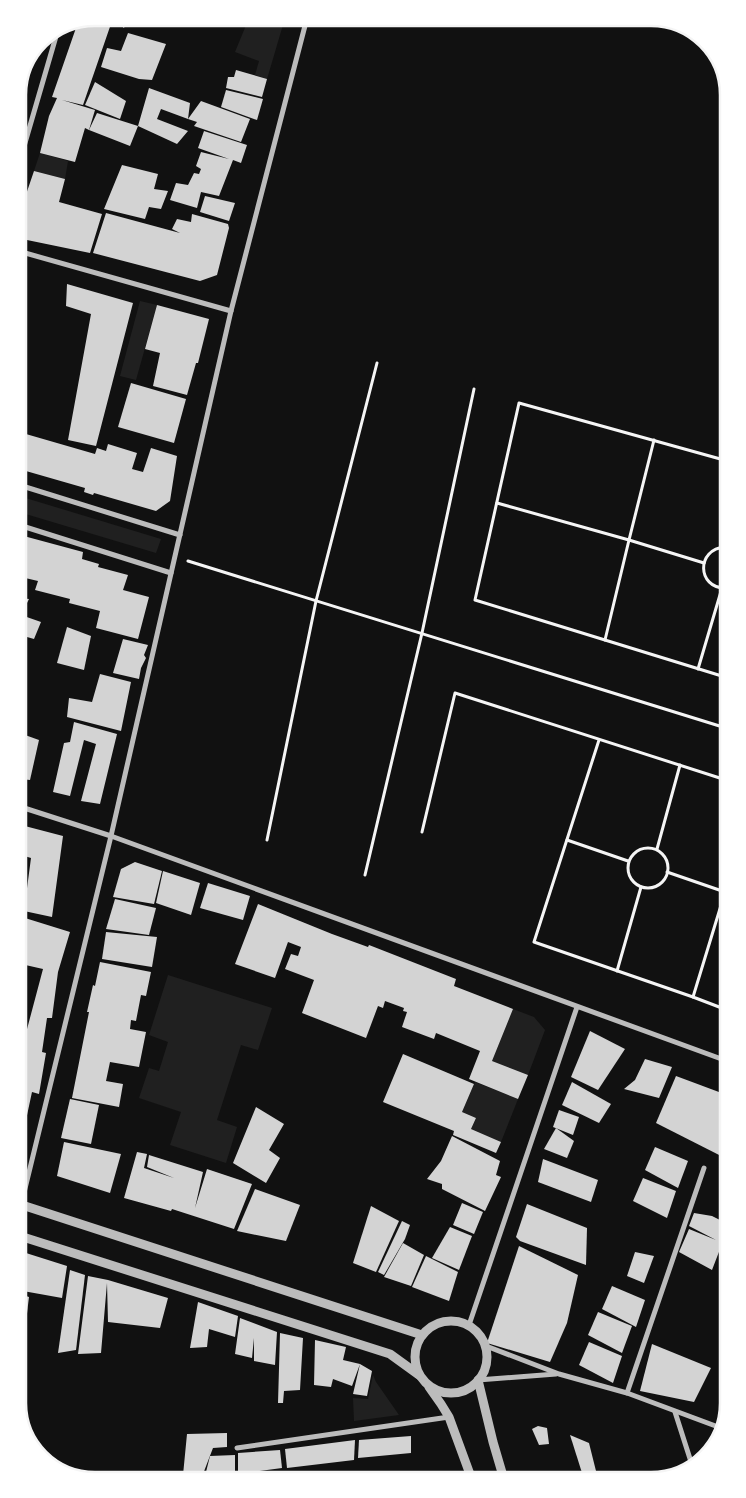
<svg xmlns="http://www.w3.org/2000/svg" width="746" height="1498" font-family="'Archivo Narrow',sans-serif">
	<rect width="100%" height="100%" fill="#111"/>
	<g fill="#202020">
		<path d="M249 18H254L261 20 262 18H285L267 79 255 75 259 61 235 52Z"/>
		<path d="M40 153 68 161 65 179 34 171Z"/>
		<path d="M140 301 157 305 136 380 120 376Z"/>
		<path d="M19 496 161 539 156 553 19 512Z"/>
		<path d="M168 975 272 1008 258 1050 241 1045 217 1120 237 1127 226 1163 170 1145 181 1112 139 1098 149 1068 159 1071 168 1042 149 1035Z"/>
		<path d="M513 1009 534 1017 545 1030 528 1075 492 1061Z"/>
		<path d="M475 1082 518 1099 501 1142 471 1129 476 1118 462 1112Z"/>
		<path d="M373 1375 376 1382 399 1415 354 1421 353 1398 368 1399Z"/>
	</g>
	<g fill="#d3d3d3">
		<path d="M96 17 113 18 83 105 62 100 95 110 89 130 85 128 75 162 40 153 49 116 57 98 52 97 77 25Z"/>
		<path d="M126 18H141L123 28Z"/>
		<path d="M128 33 166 44 152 80 139 79 101 67 107 48 121 51Z"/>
		<path d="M236 70 267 79 262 97 226 88 228 77H234Z"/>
		<path d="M95 82 126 101 120 119 85 105Z"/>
		<path d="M149 88 190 103 188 119 161 109 157 119 188 131 177 144 138 126 130 146 89 130 97 113 138 126Z"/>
		<path d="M226 90 263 99 257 120 221 107Z"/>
		<path d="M201 101 250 119 241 142 194 126 197 122 188 119Z"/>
		<path d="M204 131 247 145 241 163 233 160 219 196 201 192 197 208 170 200 176 183 188 185 194 173 199 174 201 169 196 166 201 152 229 159 198 148Z"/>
		<path d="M122 165 158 174 154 189 168 191 161 209 149 207 145 219 104 209Z"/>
		<path d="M34 171 65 179 59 202 102 214 90 253 27 240 18 230V218Z"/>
		<path d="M205 196 235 203 229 221 200 212Z"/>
		<path d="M106 213 180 233 172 229 177 219 191 222 192 214 228 224 229 228 217 275 200 281 93 253Z"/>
		<path d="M67 284 133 303 96 446 68 440 91 314 66 306Z"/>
		<path d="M157 305 209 319 198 363H196L187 395 153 386 160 353 145 349Z"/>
		<path d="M131 383 186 399 174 443 118 427Z"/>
		<path d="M19 432 95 454 97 448 106 451 108 444 137 453 132 469 143 472 151 448 177 456 170 501 156 511 94 493 93 495 84 492 85 488 19 469Z"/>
		<path d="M20 535 83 552 82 559 99 564 98 567 128 575 123 590 149 597 138 639 96 628 100 611 69 603 70 599 35 590 38 581 21 577 20 581Z"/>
		<path d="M20 598 29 599 21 615 41 622 34 639 20 635Z"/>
		<path d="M67 627 91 636 84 670 57 663Z"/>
		<path d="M123 639 148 645 144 655 146 658 141 668 139 679 113 673Z"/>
		<path d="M100 674 131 682 121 731 67 717 69 698 92 702Z"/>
		<path d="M74 722 117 734 100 804 81 801 96 744 84 740 70 796 53 792 64 743 70 742Z"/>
		<path d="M25 735 39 740 30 780 21 779 20 754Z"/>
		<path d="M21 825 63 836 52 917 24 911 31 858 21 855Z"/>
		<path d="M135 862 162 871 154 904 113 897 121 869Z"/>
		<path d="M163 871 200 883 191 915 156 903Z"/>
		<path d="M208 883 250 896 243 920 200 908Z"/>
		<path d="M115 899 156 908 149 935 106 929Z"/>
		<path d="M258 904 332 934 368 947 369 945 456 979 454 986 513 1009 492 1061 528 1075 518 1099 469 1079 480 1051 436 1033 434 1039 402 1027 407 1012 403 1011 404 1008 385 1001 383 1008 378 1006 366 1038 302 1013 314 980 285 969 291 954 298 956 301 947 288 942 275 978 235 964Z"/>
		<path d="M25 918 70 932 58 972 52 1018H47L42 1052 46 1053 39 1094 32 1092 23 1134 22 1048 43 969 21 964V941Z"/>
		<path d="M106 932 157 937 152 967 102 959Z"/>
		<path d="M100 962 151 972 146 996 141 995 136 1021 131 1020 130 1029 146 1032 139 1067 110 1062 106 1081 123 1084 119 1107 72 1098 89 1012H87L93 985 95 986Z"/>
		<path d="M590 1031 625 1049 598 1090 571 1077Z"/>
		<path d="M403 1054 474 1084 462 1112 476 1118 471 1129 501 1142 496 1153 453 1135 454 1131 383 1102Z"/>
		<path d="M645 1059 672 1067 659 1098 624 1089 635 1080Z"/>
		<path d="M676 1076 727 1095V1159L656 1123Z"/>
		<path d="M572 1082 611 1104 599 1123 562 1105Z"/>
		<path d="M70 1099 99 1105 91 1144 61 1138Z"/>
		<path d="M256 1107 284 1124 269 1150 280 1158 266 1183 233 1163Z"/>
		<path d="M559 1110 579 1117 573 1135 553 1127Z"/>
		<path d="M556 1128 574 1141 567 1158 544 1149Z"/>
		<path d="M452 1136 500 1161 496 1175 501 1177 485 1211 442 1189V1184L427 1179 441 1161Z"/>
		<path d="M64 1142 121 1154 110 1193 57 1176Z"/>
		<path d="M655 1147 688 1161 678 1188 645 1170Z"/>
		<path d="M137 1152 147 1154 144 1168 174 1178 147 1167 149 1155 203 1172 195 1208 207 1169 252 1184 234 1229 172 1209 171 1211 124 1198Z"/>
		<path d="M543 1159 598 1180 591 1202 538 1182Z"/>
		<path d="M643 1178 676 1191 667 1218 633 1201Z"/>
		<path d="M255 1189 300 1205 286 1241 237 1231Z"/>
		<path d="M462 1203 483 1212 474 1234 453 1225Z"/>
		<path d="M527 1204 587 1228 586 1265 520 1241 516 1237Z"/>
		<path d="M371 1206 399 1221 376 1272 353 1263Z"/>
		<path d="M694 1213 712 1216 726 1223 722 1244 712 1270 679 1252 689 1229 716 1240 689 1226Z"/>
		<path d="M402 1221 410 1225 405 1239 384 1275 378 1272Z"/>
		<path d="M450 1227 472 1236 459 1270 432 1258Z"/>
		<path d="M403 1243 424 1255 411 1286 384 1277Z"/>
		<path d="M519 1246 578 1275 567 1323 550 1362 487 1343Z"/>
		<path d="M635 1252 654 1256 644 1283 627 1276Z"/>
		<path d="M26 1253 67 1266 62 1298 23 1291V1270Z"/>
		<path d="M426 1256 458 1272 449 1301 412 1287Z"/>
		<path d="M70 1270 85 1275 76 1350 58 1353Z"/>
		<path d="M88 1276 108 1280 168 1298 160 1328 108 1322 107 1283 101 1353 78 1354Z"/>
		<path d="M612 1286 645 1300 636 1327 602 1309Z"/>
		<path d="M23 1295 29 1297 24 1338H23Z"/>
		<path d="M198 1302 238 1316 235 1337 209 1329 207 1347 190 1348Z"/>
		<path d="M598 1312 632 1326 622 1353 588 1335Z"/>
		<path d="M240 1318 277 1332 275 1365 254 1361V1338L252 1358 235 1354Z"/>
		<path d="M280 1333 303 1338 300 1390 284 1391 283 1403H278Z"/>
		<path d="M315 1340 346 1347 343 1360 360 1364 372 1371 367 1396 353 1394 360 1364 352 1386 333 1379 331 1387 314 1385Z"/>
		<path d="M589 1342 622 1356 613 1383 579 1365Z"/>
		<path d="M652 1344 711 1368 694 1402 640 1391Z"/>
		<path d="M538 1426 547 1428 549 1444 539 1445 532 1429Z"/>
		<path d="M227 1433V1447L213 1448 203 1474 183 1475 187 1434Z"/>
		<path d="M570 1435 589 1443 597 1475 583 1476Z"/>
		<path d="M411 1436V1453L358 1458 359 1440Z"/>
		<path d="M355 1440 354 1460 287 1468 285 1449Z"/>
		<path d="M280 1450 282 1468 238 1474V1453Z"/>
		<path d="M235 1455V1475L205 1476 210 1456Z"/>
		<path d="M358 1471 359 1478H324V1477Z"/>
	</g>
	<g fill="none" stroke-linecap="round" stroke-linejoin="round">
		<g stroke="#f5f5f5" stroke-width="3">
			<path d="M654 440 629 540 704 563"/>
			<path d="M724 460 519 403 475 600 725 677"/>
			<path d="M497 503 629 540 605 640"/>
			<path d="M725 547C696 549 697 588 725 588"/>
			<path d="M188 561 726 728"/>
			<path d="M698 669 722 588"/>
			<path d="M599 740 534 942 693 997"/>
			<path d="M422 832 455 693 726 780"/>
			<path d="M267 840 316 601 377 363"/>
			<path d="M567 840 628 861"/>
			<circle cx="648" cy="868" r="20"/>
			<path d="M657 849 680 765"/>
			<path d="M667 872 725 892"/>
			<path d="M365 875 422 633 474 389"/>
			<path d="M726 889 693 997 727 1010"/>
			<path d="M617 971 641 887"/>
		</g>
		<g stroke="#bcbcbc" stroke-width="5">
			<path d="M18 167 57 33"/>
			<path d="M18 251 231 311"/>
			<path d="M19 485 180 535"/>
			<path d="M19 525 171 573"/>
			<path d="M21 807 111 836 727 1061"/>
			<path d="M22 1201 111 836 231 311 307 18"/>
			<path d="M469 1325 577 1007"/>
			<path d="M486 1346 559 1374 627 1393 721 1428"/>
			<path d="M478 1380 556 1374"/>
			<path d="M627 1393 704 1168"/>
			<path d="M675 1412 692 1465"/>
			<path d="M237 1448 449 1417"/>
		</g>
		<g stroke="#bcbcbc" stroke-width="9">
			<path d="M22 1205 422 1335"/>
			<path d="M23 1237 390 1354 419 1375"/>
			<circle cx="451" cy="1357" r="36"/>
			<path d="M478 1380 493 1442 503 1476"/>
			<path d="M429 1387 441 1404 449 1417 471 1477"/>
		</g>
	</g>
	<path d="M0 0H746V1498H0ZM95 26H651A69 69 0 0 1 720 95V1403A69 69 0 0 1 651 1472H95A69 69 0 0 1 26 1403V95A69 69 0 0 1 95 26Z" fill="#fff" fill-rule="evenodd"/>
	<path fill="none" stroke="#f5f5f5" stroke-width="2.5" d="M95 26H651A69 69 0 0 1 720 95V1403A69 69 0 0 1 651 1472H95A69 69 0 0 1 26 1403V95A69 69 0 0 1 95 26Z"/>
</svg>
